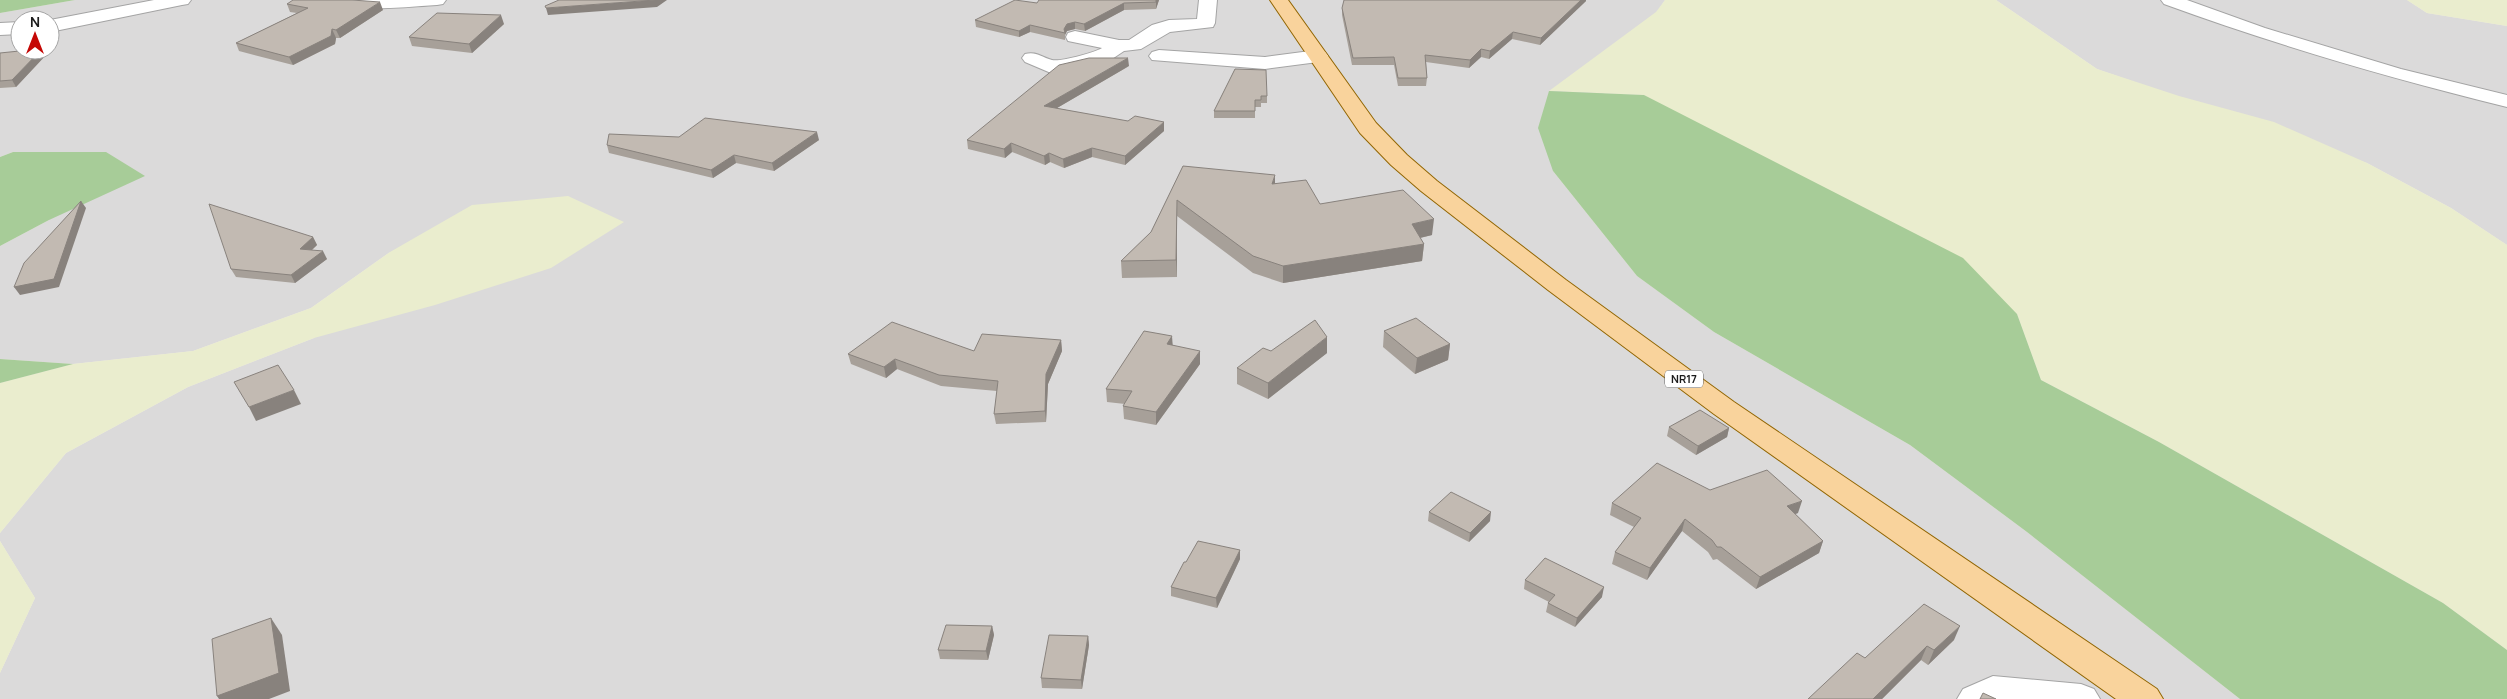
<svg xmlns="http://www.w3.org/2000/svg" width="2507" height="699" font-family="Manrope,sans-serif">
	<rect width="100%" height="100%" fill="#eeeae3"/>
	<g fill="#dbdada" fill-rule="evenodd">
		<path d="M75 0H1665L1553 171 1637 276 1714 332 1910 445 2027 532 2240 699H0V673L35 598 0 541V533L66 453 188 387 314 338 390 252 311 308 193 351 73 364 0 359V246L49 220 13 152 0 157V13ZM20 20H50V50H20Z"/>
		<path d="M1996 0H2407L2427 13 2507 26V245L2451 208 2367 163 2097 69Z"/>
	</g>
	<g fill="#eaedce">
		<path d="M1665 0H1996L2097 69 2179 96 2274 122 2367 163 2451 208 2507 245V650L2443 603 2159 442 2041 380 2017 314 1644 95 1549 91 1656 12Z"/>
		<path d="M2407 0H2507V26L2427 13Z"/>
		<path d="M568 196 624 222 551 268 435 305 314 338 188 387 66 453 0 533V383L73 364 193 351 311 308 390 252 472 205Z"/>
		<path d="M0 541 35 598 0 673Z"/>
	</g>
	<g fill="#a7cc98">
		<path d="M0 0H75L0 13Z"/>
		<path d="M1549 91 1644 95 1963 258 2017 314 2041 380 2159 442 2443 603 2507 650V699H2240L2027 532 1910 445 1714 332 1637 276 1553 171 1538 128Z"/>
		<path d="M13 152H106L145 176 49 220 0 246V157Z"/>
		<path d="M0 359 73 364 0 383Z"/>
	</g>
	<g fill="none" stroke-linecap="round" stroke-linejoin="round">
		<g stroke="#a4a4a4" stroke-width="2">
			<g id="street">
				<path d="M154 0H191L188 4 182 5 50 32V20Z"/>
				<path d="M329 0H446L443 4 437 5C402 7 366 12 332 4Z"/>
				<path d="M1199 0H1217L1215 23 1213 27 1170 32 1141 49 1124 51 1109 61 1051 73 1025 62 1022 58 1025 54C1036 51 1041 57 1052 60 1060 62 1094 53 1102 48L1068 41 1066 37 1068 33 1075 31 1119 40H1129L1152 25 1169 20 1197 19Z"/>
				<path d="M2161 0H2187L2265 28 2401 69 2507 95V107C2390 78 2276 45 2164 4Z"/>
				<path d="M20 22V34L0 35V23Z"/>
				<path d="M1159 50 1265 57 1318 50 1325 52 1328 56 1325 60 1318 62 1265 69 1152 60 1149 56 1152 52Z"/>
				<path d="M1993 676 2081 684 2094 689 2100 699H1957L1963 689Z"/>
			</g>
		</g>
		<g stroke="#926603" stroke-width="2">
			<path id="primary" d="M1270 0H1288L1376 123 1407 155 1437 181 1566 280 1734 402 2157 689 2163 699H2116L1714 414 1548 290 1421 191 1391 165 1360 133Z"/>
		</g>
		<use href="#street" fill="#fff" fill-rule="evenodd"/>
		<use href="#primary" fill="#f9d39c" fill-rule="evenodd"/>
	</g>
	<g fill="#a7a099">
		<path d="M1159 0 1156 9 1124 10 1085 31 1075 29 1067 31 1065 35V40L1030 32 1019 37 976 27 975 20 1037 3Z"/>
		<path d="M1586 1 1540 45 1512 39 1489 59 1481 57 1469 68 1426 62 1427 78 1426 86H1398L1394 65H1352L1342 15V8Z"/>
		<path d="M287 4 383 10 340 38H336L335 44 293 65 239 51 236 43 297 13 290 12Z"/>
		<path d="M504 24 472 53 412 46 409 37Z"/>
		<path d="M0 53 46 55 16 87 0 88Z"/>
		<path d="M1129 66 1057 108 1164 131 1125 165 1092 157 1064 168 1050 162 1045 165 1012 152 1005 158 968 149 967 140Z"/>
		<path d="M1235 69 1267 96V103H1261V107H1255V118H1214V111Z"/>
		<path d="M679 137 819 140 774 171 736 163 713 178 609 153 607 145Z"/>
		<path d="M1183 166 1275 183 1320 204 1432 235 1420 238 1424 244 1422 261 1283 283 1253 273 1177 216V277L1122 278 1121 261 1151 232Z"/>
		<path d="M313 237 317 245 312 250 327 259 295 283 236 277 231 269Z"/>
		<path d="M1384 331 1450 344 1448 360 1415 374 1383 347Z"/>
		<path d="M1172 336V345L1200 364 1156 425 1124 419 1123 406 1125 404 1107 402 1106 389Z"/>
		<path d="M1061 340 1062 351 1048 384 1046 422 996 424 994 414 997 391 941 386 897 369 886 378 851 364 848 354 974 351Z"/>
		<path d="M1271 351 1327 353 1268 399 1237 384V368Z"/>
		<path d="M1669 427 1729 428 1727 437 1696 455 1667 436Z"/>
		<path d="M1710 490 1798 513 1795 514 1823 541 1819 553 1756 589 1717 559 1713 560 1708 552 1682 531 1647 580 1612 564 1615 552 1634 527 1610 515 1612 503Z"/>
		<path d="M1429 512 1490 521 1469 542 1428 521Z"/>
		<path d="M1240 550V559L1217 608 1171 596V587Z"/>
		<path d="M1525 580 1602 597 1575 627 1546 612 1548 603 1549 602 1524 589Z"/>
		<path d="M992 626 994 635 988 660 940 659 938 650Z"/>
		<path d="M1088 636 1089 645 1082 689 1042 688 1041 678Z"/>
		<path d="M1954 640 1928 665 1921 660 1882 699H1808L1865 658Z"/>
	</g>
	<g fill="#88827d">
		<path d="M655 0H667L657 7 548 15 546 8Z"/>
		<path d="M1156 0H1159L1156 9Z"/>
		<path d="M1581 0H1586V1L1540 45 1541 38Z"/>
		<path d="M380 2 383 10 340 38 336 30Z"/>
		<path d="M1124 3V10L1085 31 1084 24Z"/>
		<path d="M501 15 504 24 472 53 469 44Z"/>
		<path d="M1075 22V29L1067 31 1065 35 1064 29 1067 24Z"/>
		<path d="M1030 25V32L1019 37V31Z"/>
		<path d="M332 29 336 38 335 44 293 65 289 57Z"/>
		<path d="M1513 32 1512 39 1489 59 1490 51Z"/>
		<path d="M1481 49V57L1469 68 1470 60Z"/>
		<path d="M41 50H44L46 55 16 87 12 80Z"/>
		<path d="M1128 58 1129 66 1045 115 1044 106Z"/>
		<path d="M1164 122V131L1125 165V156Z"/>
		<path d="M817 132 819 140 774 171 772 163Z"/>
		<path d="M1011 143 1012 152 1005 158 1004 149Z"/>
		<path d="M1092 148V157L1064 168 1063 159Z"/>
		<path d="M1049 153 1050 162 1045 165 1044 156Z"/>
		<path d="M734 155 736 163 713 178 711 170Z"/>
		<path d="M1275 175V191L1272 184Z"/>
		<path d="M1177 200V277L1176 260Z"/>
		<path d="M81 201 86 208 59 287 20 295 14 287Z"/>
		<path d="M1434 219 1432 235 1411 240 1412 224Z"/>
		<path d="M313 237 317 245 304 257 300 249Z"/>
		<path d="M1424 244 1422 261 1283 283V266Z"/>
		<path d="M323 251 327 259 295 283 291 275Z"/>
		<path d="M1172 336 1173 349 1167 344Z"/>
		<path d="M1327 337V353L1268 399V383Z"/>
		<path d="M1061 340 1062 351 1048 384 1046 422 1045 411 1046 374Z"/>
		<path d="M1450 344 1448 360 1415 374 1417 358Z"/>
		<path d="M1200 351V364L1156 425V412Z"/>
		<path d="M895 359 897 369 886 378 884 367Z"/>
		<path d="M294 390 301 404 256 421 249 407Z"/>
		<path d="M1729 428 1727 437 1696 455 1698 446Z"/>
		<path d="M1802 501 1798 513 1784 518 1787 506Z"/>
		<path d="M1491 512 1490 521 1469 542 1470 533Z"/>
		<path d="M1685 519 1682 531 1647 580 1650 568Z"/>
		<path d="M1823 541 1819 553 1756 589 1760 577Z"/>
		<path d="M1240 550V559L1217 608 1216 598Z"/>
		<path d="M1604 587 1602 597 1575 627 1577 618Z"/>
		<path d="M271 618 282 635 290 691 269 699H219L217 696Z"/>
		<path d="M992 626 994 635 988 660 986 651Z"/>
		<path d="M1960 626 1954 640 1928 665 1934 650Z"/>
		<path d="M1088 636 1089 645 1082 689 1081 680Z"/>
		<path d="M1927 646 1921 660 1882 699H1873Z"/>
	</g>
	<g fill="#c2bab2" stroke="#88827d">
		<path d="M293 0H352L380 2 336 30 332 29 331 36 289 57 236 43 308 8 287 4Z"/>
		<path d="M559 0H655L546 8 545 6Z"/>
		<path d="M1015 0 1037 3 1039 0H1156V2L1124 3 1084 24 1075 22 1067 24 1064 29 1065 33 1030 25 1019 31 975 20Z"/>
		<path d="M1344 0H1581L1541 38 1513 32 1490 51 1481 49 1470 60 1425 55 1427 78H1398L1394 57 1353 58 1342 8Z"/>
		<path d="M437 13 501 15 469 44 409 37Z"/>
		<path d="M29 50H41L12 80 0 81V53Z"/>
		<path d="M1089 58H1128L1044 106 1128 121 1135 116 1164 122 1125 156 1092 148 1063 159 1049 153 1044 156 1011 143 1004 149 967 140 1059 65Z"/>
		<path d="M1235 69 1266 70 1267 96H1261V100H1255V111H1214Z"/>
		<path d="M705 118 817 132 772 163 734 155 711 170 607 145 609 134 679 137Z"/>
		<path d="M1183 166 1275 175 1272 184 1306 180 1320 204 1403 190 1434 219 1412 224 1424 244 1283 266 1253 256 1177 200 1176 260 1121 261 1151 232Z"/>
		<path d="M81 201 54 279 14 287 24 263Z"/>
		<path d="M209 204 313 237 300 249 323 251 291 275 231 269Z"/>
		<path d="M1416 318 1450 344 1417 358 1384 331Z"/>
		<path d="M1315 320 1327 337 1268 383 1237 368 1263 348 1271 351Z"/>
		<path d="M892 322 974 351 982 334 1061 340 1046 374 1045 411 994 414 998 381 939 375 895 359 884 367 848 354Z"/>
		<path d="M1144 331 1172 336 1167 344 1200 351 1156 412 1123 406 1132 391 1106 389Z"/>
		<path d="M278 365 294 390 249 407 234 382Z"/>
		<path d="M1700 410 1729 428 1698 446 1669 427Z"/>
		<path d="M1657 463 1710 490 1767 470 1802 501 1787 506 1823 541 1760 577 1721 547H1717L1712 540 1685 519 1650 568 1615 552 1641 518 1612 503Z"/>
		<path d="M1451 492 1491 512 1470 533 1429 512Z"/>
		<path d="M1198 541 1240 550 1216 598 1171 587 1184 562H1186Z"/>
		<path d="M1545 558 1604 587 1577 618 1548 603 1555 595 1525 580Z"/>
		<path d="M1924 604 1960 626 1934 650 1927 646 1873 699H1808L1857 653 1865 658Z"/>
		<path d="M271 618 279 673 217 696 212 639Z"/>
		<path d="M946 625 992 626 986 651 938 650Z"/>
		<path d="M1049 635 1088 636 1081 680 1041 678Z"/>
		<path d="M1983 693 1996 699H1980Z"/>
	</g>
	<g text-anchor="middle" stroke-width="4" stroke-linejoin="round" paint-order="stroke">
		<rect fill="#fff" stroke="#616161" stroke-width="1" x="1665" y="370.5" width="38" height="17" rx="4"/>
		<g font-size="11" font-weight="bold" fill="#1d1d1d">
			<text x="1684" y="383">NR17</text>
		</g>
	</g>
	<g transform="translate(35 35)"><circle r="24" fill="#ffffff" stroke="#a5a5a5"/>
	<path d="M0-4L9 19L0 12L-9 19Z" fill="#c50805"/>
	<text y="-8" font-size="14" font-weight="bold" text-anchor="middle" fill="#1d1d1d">N</text>
	</g>
</svg>
